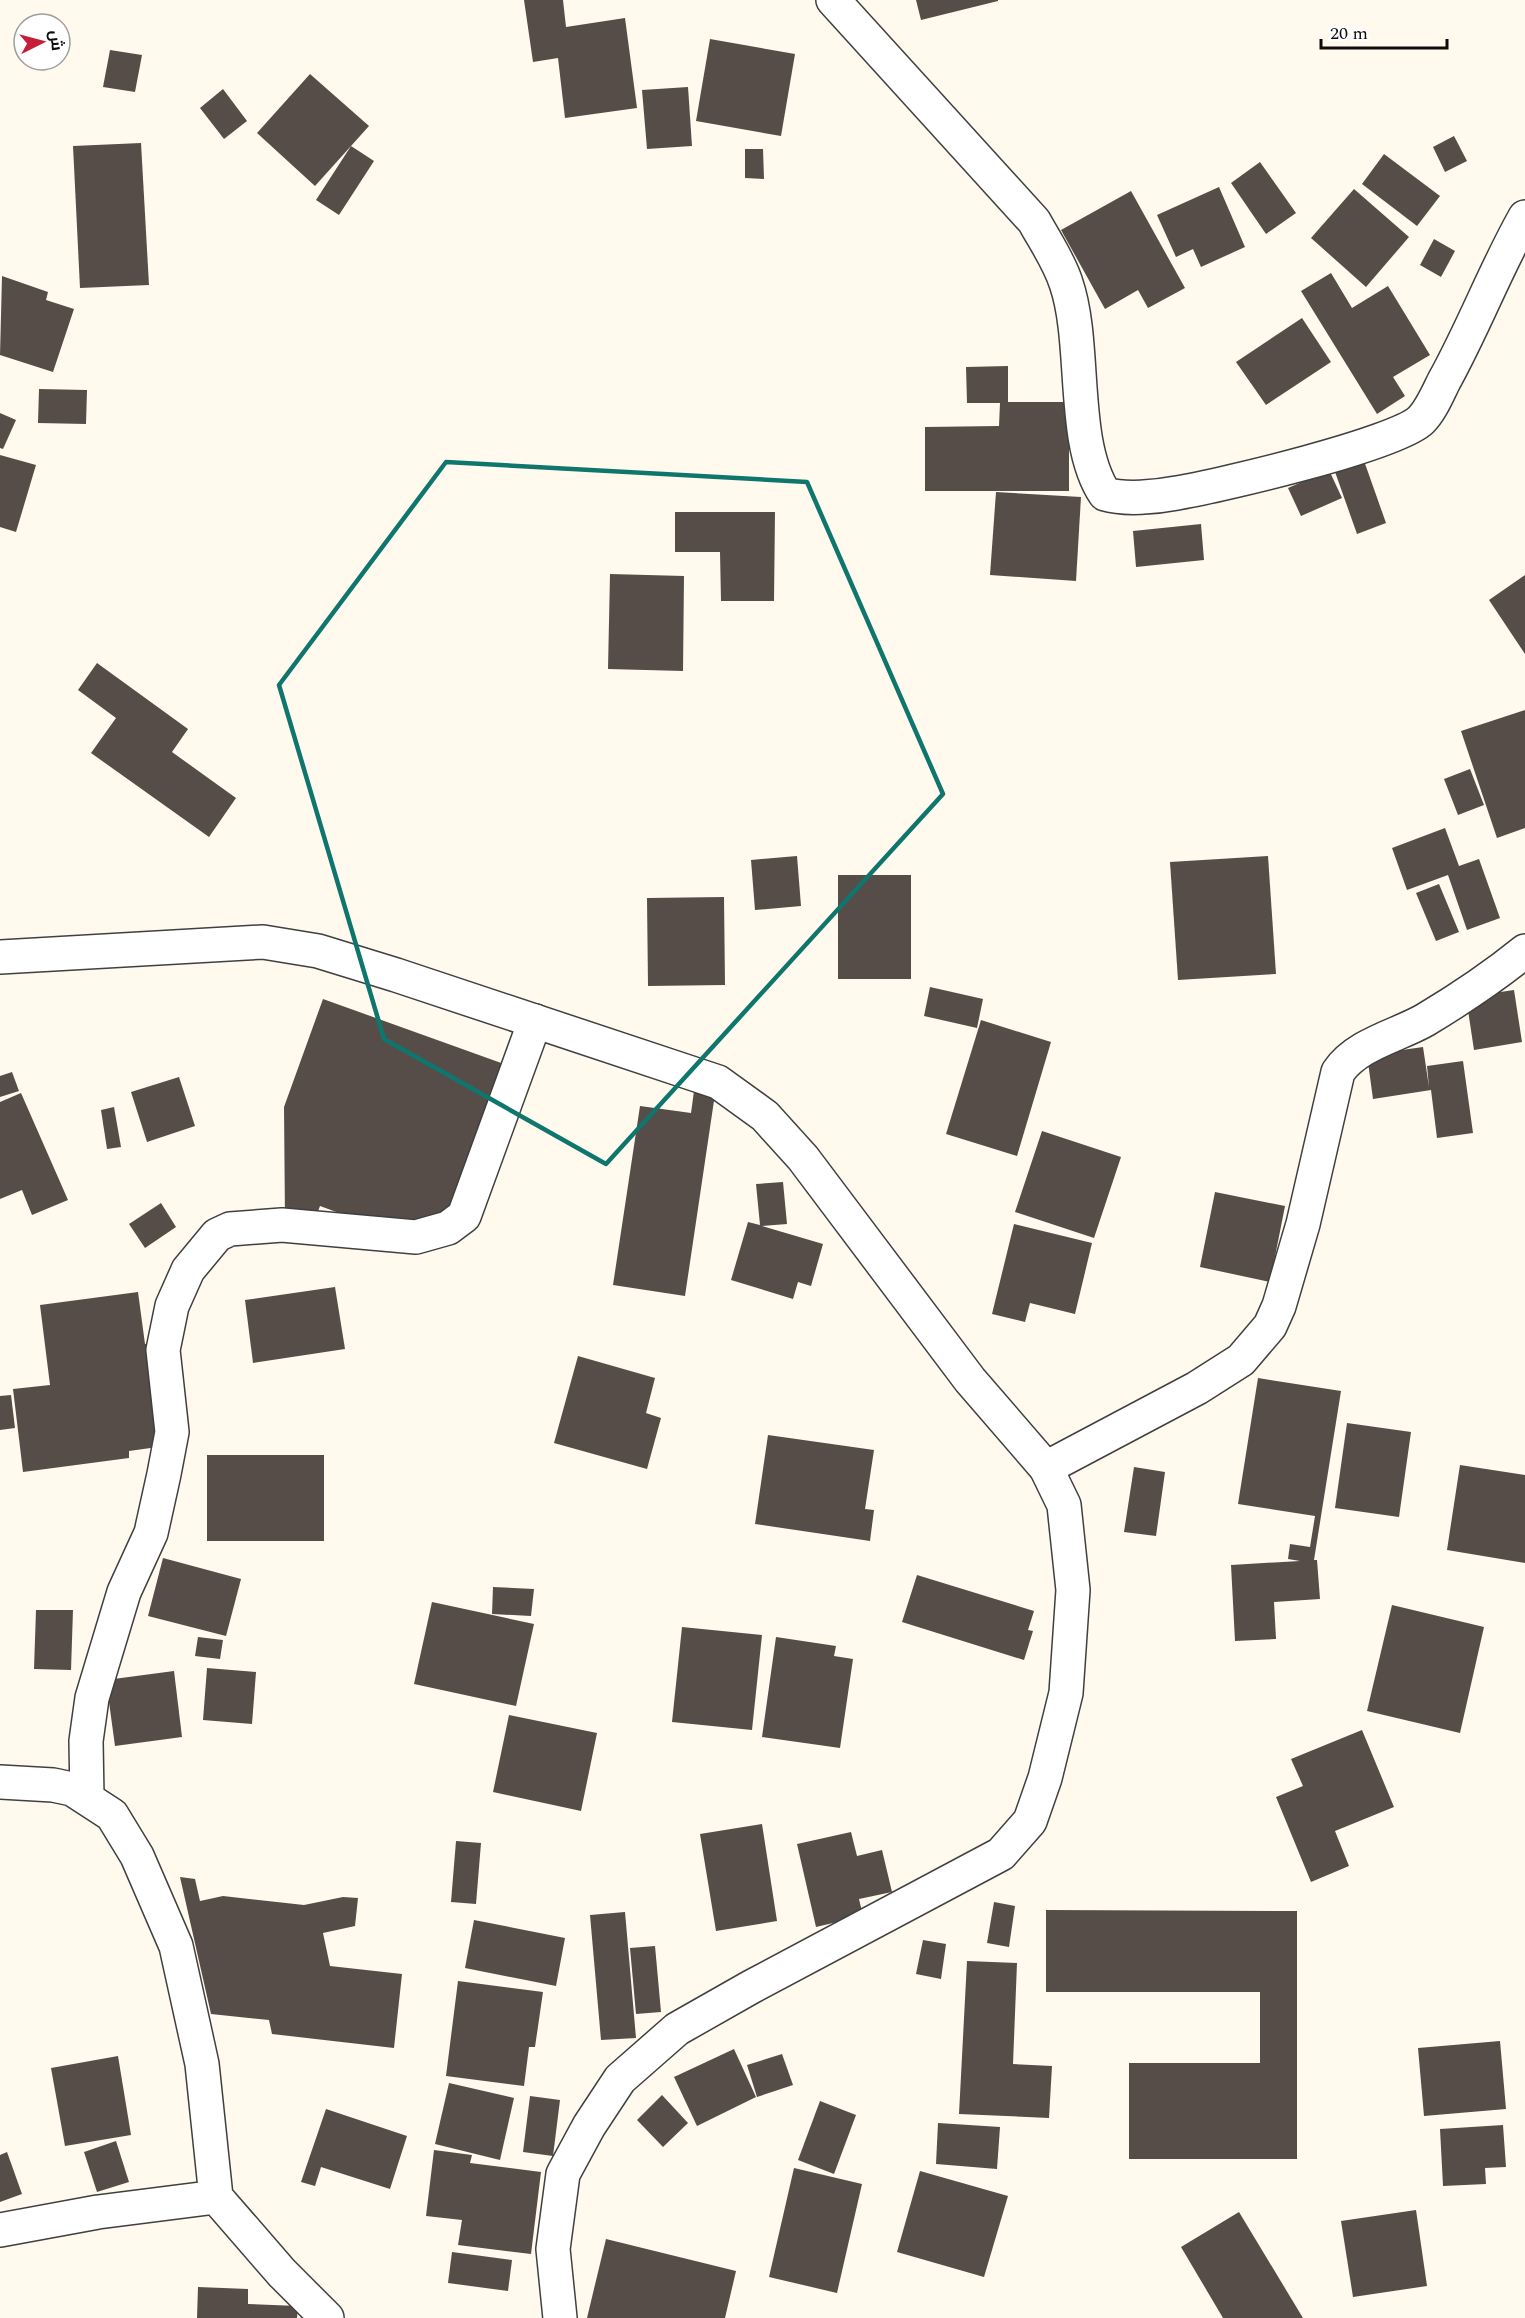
<svg xmlns="http://www.w3.org/2000/svg" width="1525" height="2318" font-family="Spectral,Cairo,serif">
	<rect width="100%" height="100%" fill="#fffaed"/>
	<g fill="#564d49">
		<path d="M524 0H563L566 27 625 18 637 108 565 118 558 58 533 62Z"/>
		<path d="M916 0H998V1L921 20Z"/>
		<path d="M710 39 795 54 781 136 696 121Z"/>
		<path d="M110 50 142 55 135 92 103 87Z"/>
		<path d="M310 74 369 126 315 186 257 133Z"/>
		<path d="M688 87 692 146 647 149 642 90Z"/>
		<path d="M223 89 247 121 224 139 200 108Z"/>
		<path d="M1454 136 1467 161 1445 172 1433 147Z"/>
		<path d="M141 143 149 285 80 288 73 146Z"/>
		<path d="M351 146 374 161 339 215 316 200Z"/>
		<path d="M745 149H763L764 179 745 178Z"/>
		<path d="M1384 154 1440 196 1417 226 1362 184Z"/>
		<path d="M1260 162 1296 213 1266 234 1231 183Z"/>
		<path d="M1219 187 1245 247 1201 267 1193 249 1176 257 1157 215Z"/>
		<path d="M1354 189 1409 237 1366 287 1311 238Z"/>
		<path d="M1131 191 1185 288 1148 308 1138 290 1105 309 1061 230Z"/>
		<path d="M1434 239 1455 251 1441 277 1420 265Z"/>
		<path d="M1331 273 1352 308 1388 286 1430 355 1393 377 1405 396 1377 414 1301 291Z"/>
		<path d="M2 276 48 292 46 300 74 309 53 372 0 355Z"/>
		<path d="M1302 318 1331 362 1266 405 1236 362Z"/>
		<path d="M1008 366V402H1069V491H925V427L999 426 1000 403H967L966 367Z"/>
		<path d="M39 389 87 390 86 424 38 423Z"/>
		<path d="M0 413 16 420 3 449 0 448Z"/>
		<path d="M0 455 36 465 16 532 0 527Z"/>
		<path d="M1363 458 1386 523 1357 534 1334 469Z"/>
		<path d="M1329 470 1342 498 1301 516 1288 488Z"/>
		<path d="M996 492 1081 497 1076 581 990 575Z"/>
		<path d="M675 512H775L774 601H721L720 552H675Z"/>
		<path d="M1201 524 1204 560 1136 567 1133 531Z"/>
		<path d="M610 574 684 576 683 671 608 669Z"/>
		<path d="M1525 575V654L1489 600Z"/>
		<path d="M97 663 188 729 172 752 236 798 209 837 91 753 116 718 78 690Z"/>
		<path d="M1525 710V828L1497 838 1461 731Z"/>
		<path d="M1470 769 1484 805 1458 815 1444 779Z"/>
		<path d="M1445 828 1459 866 1479 859 1500 918 1467 930 1448 875 1407 890 1392 848Z"/>
		<path d="M797 856 801 906 755 910 751 860Z"/>
		<path d="M1268 856 1276 974 1178 980 1170 862Z"/>
		<rect x="838" y="875" width="73" height="104"/>
		<path d="M1439 884 1459 932 1436 941 1416 893Z"/>
		<path d="M724 897 725 985 648 986 647 898Z"/>
		<path d="M930 987 983 999 977 1028 924 1016Z"/>
		<path d="M1514 990 1522 1042 1474 1050 1466 997Z"/>
		<path d="M323 999 504 1064 454 1227 421 1243 320 1206 311 1231 285 1221 284 1107Z"/>
		<path d="M981 1020 1051 1042 1017 1156 946 1134Z"/>
		<path d="M1423 1047 1429 1087 1427 1066 1463 1061 1473 1133 1437 1138 1431 1090 1373 1099 1367 1055Z"/>
		<path d="M12 1072 19 1091 0 1097V1076Z"/>
		<path d="M179 1077 195 1126 147 1142 131 1092Z"/>
		<path d="M694 1091 715 1094 685 1296 613 1285 640 1106 691 1113Z"/>
		<path d="M21 1093 68 1200 32 1215 22 1190 0 1199V1102Z"/>
		<path d="M114 1107 121 1147 107 1149 101 1110Z"/>
		<path d="M1042 1131 1121 1157 1094 1238 1015 1212Z"/>
		<path d="M783 1182 787 1224 762 1226 823 1244 811 1286 798 1282 793 1299 731 1280 748 1222 760 1225 756 1184Z"/>
		<path d="M1215 1192 1285 1206 1270 1282 1200 1267Z"/>
		<path d="M161 1203 176 1227 145 1248 129 1224Z"/>
		<path d="M1014 1224 1092 1243 1075 1314 1030 1303 1025 1322 992 1314Z"/>
		<path d="M335 1287 345 1349 253 1363 245 1300Z"/>
		<path d="M138 1292 145 1344 154 1342 172 1445 129 1451V1458L23 1472 13 1389 50 1385 40 1305Z"/>
		<path d="M578 1356 655 1378 646 1413 661 1418 647 1469 554 1443Z"/>
		<path d="M1258 1378 1341 1391 1314 1560H1317L1320 1599 1274 1602 1276 1639 1235 1641 1231 1565 1300 1561 1288 1559 1290 1544 1310 1547 1315 1516 1238 1504Z"/>
		<path d="M11 1395 15 1428 0 1430V1396Z"/>
		<path d="M1347 1423 1411 1432 1399 1517 1335 1508Z"/>
		<path d="M768 1435 874 1450 865 1509 874 1510 870 1541 755 1524Z"/>
		<rect x="207" y="1455" width="117" height="86"/>
		<path d="M1460 1465 1525 1475V1563L1447 1550Z"/>
		<path d="M1134 1467 1165 1472 1156 1536 1124 1532Z"/>
		<path d="M163 1558 241 1579 226 1636 148 1616Z"/>
		<path d="M917 1575 1034 1611 1028 1630 1033 1631 1024 1660 902 1622Z"/>
		<path d="M493 1587 534 1589 531 1616 492 1614Z"/>
		<path d="M432 1602 534 1624 516 1706 414 1684Z"/>
		<path d="M1392 1605 1484 1627 1460 1733 1367 1711Z"/>
		<path d="M36 1610H73L71 1670 34 1669Z"/>
		<path d="M682 1627 762 1635 752 1730 672 1722Z"/>
		<path d="M198 1637 223 1640 220 1659 195 1656Z"/>
		<path d="M776 1637 836 1646 834 1656 853 1659 840 1748 762 1737Z"/>
		<path d="M207 1668 256 1672 252 1724 203 1720Z"/>
		<path d="M174 1671 182 1737 115 1746 106 1680Z"/>
		<path d="M509 1715 597 1733 581 1811 493 1792Z"/>
		<path d="M1362 1730 1394 1807 1335 1831 1349 1866 1311 1882 1276 1797 1303 1786 1291 1759Z"/>
		<path d="M762 1824 777 1921 716 1931 700 1834Z"/>
		<path d="M851 1832 857 1856 882 1850 892 1892 859 1899 863 1916 816 1927 797 1844Z"/>
		<path d="M456 1841 481 1843 476 1904 451 1902Z"/>
		<path d="M180 1877 195 1879 200 1901 223 1896 304 1905 343 1897 358 1898 355 1926 323 1933 330 1966 402 1974 394 2048 272 2034 269 2020 211 2014Z"/>
		<path d="M994 1902 1015 1906 1009 1947 987 1943Z"/>
		<path d="M1046 1910 1297 1911V2159H1129V2063H1260V1992H1046Z"/>
		<path d="M625 1912 636 2038 601 2040 590 1915Z"/>
		<path d="M474 1920 565 1938 556 1986 465 1968Z"/>
		<path d="M923 1940 946 1944 941 1979 916 1974Z"/>
		<path d="M655 1946 661 2012 636 2014 630 1948Z"/>
		<path d="M967 1961 1017 1963 1013 2064 1052 2066 1049 2118 959 2114Z"/>
		<path d="M458 1981 543 1992 535 2047H529L524 2086 446 2076Z"/>
		<path d="M1500 2041 1506 2109 1424 2116 1418 2048Z"/>
		<path d="M734 2049 756 2097 697 2126 674 2077Z"/>
		<path d="M782 2054 793 2085 757 2097 747 2065Z"/>
		<path d="M118 2056 131 2135 65 2146 51 2068Z"/>
		<path d="M449 2083 514 2098 500 2160 435 2144Z"/>
		<path d="M662 2095 688 2123 663 2147 637 2120Z"/>
		<path d="M530 2096 560 2100 553 2156 523 2152Z"/>
		<path d="M820 2101 856 2115 834 2174 798 2160Z"/>
		<path d="M326 2109 407 2136 390 2189 321 2167 315 2186 301 2182Z"/>
		<path d="M938 2123 1000 2127 997 2169 936 2164Z"/>
		<path d="M1503 2125 1506 2167 1485 2168 1486 2184 1443 2186 1440 2129Z"/>
		<path d="M116 2141 129 2182 97 2192 84 2152Z"/>
		<path d="M434 2150 472 2155 470 2163 541 2172 531 2254 458 2245 462 2220 426 2216Z"/>
		<path d="M7 2152 22 2194 0 2202V2155Z"/>
		<path d="M794 2168 862 2184 837 2293 769 2277Z"/>
		<path d="M920 2171 1008 2196 984 2277 897 2252Z"/>
		<path d="M1416 2210 1427 2286 1353 2297 1341 2221Z"/>
		<path d="M1239 2212 1303 2318H1223L1181 2247Z"/>
		<path d="M606 2239 736 2271 725 2318H587Z"/>
		<path d="M452 2252 512 2260 508 2291 448 2283Z"/>
		<path d="M198 2287 248 2289V2304L298 2306 297 2318H197Z"/>
	</g>
	<g fill="none" stroke-linecap="round" stroke-linejoin="round">
		<g stroke="#404040" stroke-width="36">
			<g id="street">
				<path d="M833 0 1034 221C1045 241 1059 261 1066 283 1087 344 1070 442 1105 494 1125 500 1156 497 1177 493 1219 486 1397 444 1421 420 1431 410 1438 393 1444 381 1474 327 1495 270 1525 217"/>
				<path d="M0 957 263 942 318 951 396 975 718 1082 765 1116 803 1158 970 1380 1046 1468 1064 1505 1073 1590 1066 1693 1045 1778 1030 1821 1001 1854 751 1987 677 2029 620 2079 589 2126 563 2174 553 2249 560 2318"/>
				<path d="M1046 1468 1197 1388 1241 1360 1270 1326 1279 1306 1303 1224 1338 1072C1357 1044 1397 1036 1425 1020 1460 999 1493 977 1525 951"/>
				<path d="M0 1782 53 1785 72 1789 112 1815 137 1856 176 1946 202 2064 216 2197 282 2273 327 2318"/>
				<path d="M87 1797 86 1741 92 1698 124 1592 151 1533 164 1474 172 1432 163 1350 172 1306 188 1270 217 1235 230 1229 282 1225 416 1237 448 1228 464 1216 535 1021"/>
				<path d="M0 2230 98 2212 216 2197"/>
			</g>
		</g>
		<use href="#street" stroke="#fff" stroke-width="33"/>
	</g>
	<path fill="none" stroke="#0f766e" stroke-width="4.5" stroke-linejoin="round" d="M446 462 807 482 943 794 606 1164 384 1039 279 685Z"/>
	<g transform="translate(42 42) rotate(84)"><circle r="28" fill="#ffffff" stroke="#9e9e9e" stroke-width="1.5"/>
	<path d="M0-4.5L10 22L0 15L-10 22Z" fill="#c51e36"/>
	<text y="-9" font-size="16" font-weight="bold" text-anchor="middle" fill="#0d0d0d">ش</text>
	</g>
	<path d="M1321 39v9h126v-9" fill="none" stroke="#0d0d0d" stroke-width="3"/>
	<text x="1330" y="39" font-size="18" fill="#0d0d0d" stroke="#ffffff" stroke-width="4.5" paint-order="stroke">20 m</text>
</svg>
